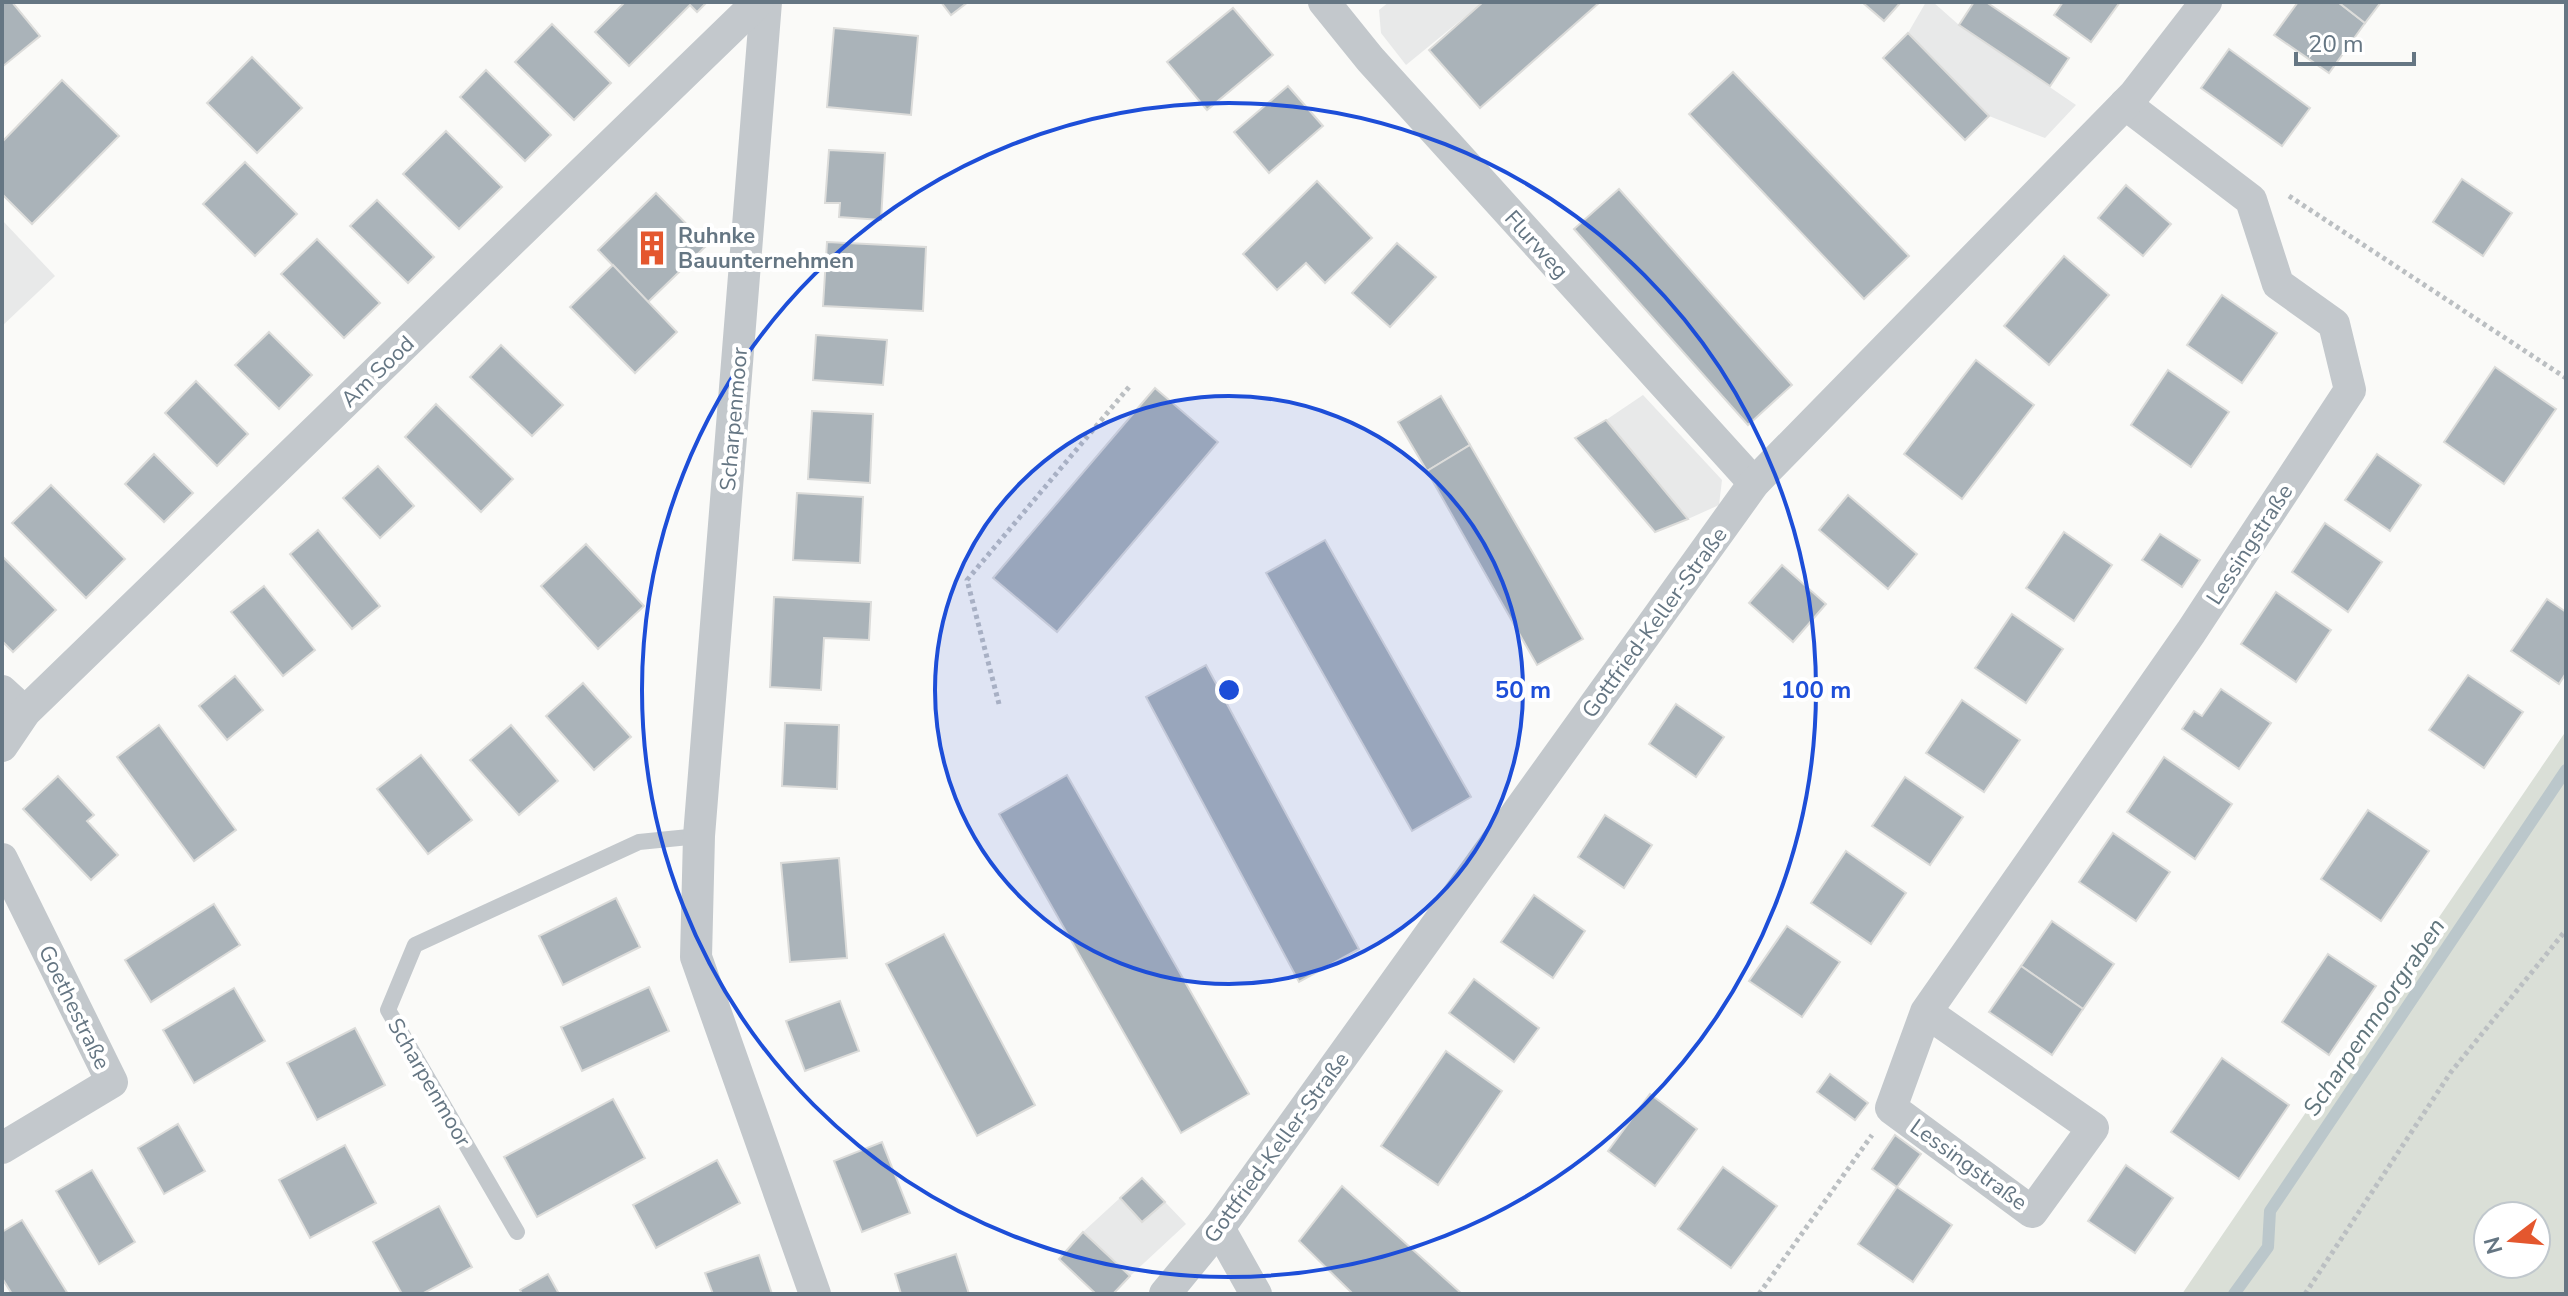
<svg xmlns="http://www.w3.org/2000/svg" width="2568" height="1296" font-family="'Nunito Sans',sans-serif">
	<rect width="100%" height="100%" fill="#fafaf8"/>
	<g fill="#e8e9e9">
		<path d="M1389 2H1483L1406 65 1381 33 1379 10Z"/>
		<path d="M1926 2H1933L1959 25 2076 105 2045 138 1989 116 1908 33Z"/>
		<path d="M2 220 55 276 2 326Z"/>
		<path d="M1643 395 1722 480 1719 505 1688 519 1606 420Z"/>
		<path d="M1120 1198 1142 1222 1165 1202 1186 1224 1130 1276 1083 1232Z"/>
	</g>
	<path fill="#dadfd7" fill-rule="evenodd" d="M2566 731V1294H2182ZM2488 1216H2536V1264H2488Z"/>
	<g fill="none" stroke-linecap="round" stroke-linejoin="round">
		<path stroke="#bbc7cb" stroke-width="12" d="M2234 1294 2268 1247 2270 1211 2566 770"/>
	</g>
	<g fill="#aab3b9" stroke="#dcdcda" stroke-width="2">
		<path d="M2 2H12L40 36 2 67Z"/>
		<path d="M625 2H707L697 12 690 5 629 66 595 32Z"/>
		<path d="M941 2H968L951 15Z"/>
		<path d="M1483 2H1600L1480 108 1429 50Z"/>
		<path d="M1862 2H1901L1884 21Z"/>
		<path d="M1974 2H1986L2069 58 2050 86 1959 25Z"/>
		<path d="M2063 2H2120L2091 42 2054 15Z"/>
		<path d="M2298 2H2338L2365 23 2329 73 2274 35Z"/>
		<path d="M2338 2H2381L2365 23Z"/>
		<path d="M1233 8 1273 55 1207 110 1167 62Z"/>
		<path d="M552 24 611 83 574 120 515 62Z"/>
		<path d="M834 28 918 36 911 115 827 107Z"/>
		<path d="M1908 33 1989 116 1965 140 1883 58Z"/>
		<path d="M2229 49 2310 108 2282 146 2201 88Z"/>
		<path d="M252 57 302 108 257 153 207 103Z"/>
		<path d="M486 70 551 135 525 161 460 97Z"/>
		<path d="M1733 72 1909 256 1864 299 1689 114Z"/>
		<path d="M62 80 119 136 32 224 2 194V142Z"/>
		<path d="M1288 86 1323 126 1269 173 1234 132Z"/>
		<path d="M446 131 502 187 459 229 403 174Z"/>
		<path d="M829 150 885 153 881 220 839 217 840 203H825Z"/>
		<path d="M245 162 297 214 255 256 203 204Z"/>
		<path d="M2462 179 2512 213 2483 256 2433 222Z"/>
		<path d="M1317 181 1372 238 1325 283 1306 263 1277 290 1243 254Z"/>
		<path d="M2126 185 2171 224 2143 256 2098 218Z"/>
		<path d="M1619 189 1792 385 1748 425 1574 229Z"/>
		<path d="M656 193 707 245 648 302 598 250Z"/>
		<path d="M377 200 434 257 408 283 350 226Z"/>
		<path d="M317 239 380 303 344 338 281 274Z"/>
		<path d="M827 242 926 247 923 311 823 306Z"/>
		<path d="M1397 243 1436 277 1390 327 1352 293Z"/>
		<path d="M2064 256 2109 295 2049 365 2004 326Z"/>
		<path d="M613 265 677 332 635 373 570 307Z"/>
		<path d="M2222 295 2277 333 2242 383 2187 345Z"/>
		<path d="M269 332 312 375 279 409 235 365Z"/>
		<path d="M816 335 887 340 883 385 813 380Z"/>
		<path d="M501 345 563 405 532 436 470 377Z"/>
		<path d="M1976 360 2034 405 1962 499 1904 454Z"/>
		<path d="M2495 367 2556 409 2504 484 2444 442Z"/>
		<path d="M2168 370 2229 412 2191 467 2131 425Z"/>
		<path d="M196 381 248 434 217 466 165 413Z"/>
		<path d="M1155 388 1218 442 1057 632 993 578Z"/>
		<path d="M1441 396 1470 445 1427 471 1398 422Z"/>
		<path d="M436 404 513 479 481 512 405 437Z"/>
		<path d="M812 411 873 414 870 483 808 479Z"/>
		<path d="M1606 420 1688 519 1655 532 1575 438Z"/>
		<path d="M1470 445 1583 639 1537 665 1427 471Z"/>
		<path d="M154 454 193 493 164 522 125 484Z"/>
		<path d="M2377 454 2421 485 2390 531 2345 500Z"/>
		<path d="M378 466 414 506 380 538 343 498Z"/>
		<path d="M51 485 125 559 86 598 12 523Z"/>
		<path d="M797 493 863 497 860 563 793 560Z"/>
		<path d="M1848 495 1917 554 1888 589 1819 530Z"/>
		<path d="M2325 523 2382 562 2348 612 2292 572Z"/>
		<path d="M318 530 380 606 352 629 290 554Z"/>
		<path d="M2064 532 2112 565 2074 621 2026 588Z"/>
		<path d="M2160 534 2200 560 2182 587 2142 560Z"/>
		<path d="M1325 540 1471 797 1412 831 1266 573Z"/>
		<path d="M586 544 644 606 598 649 541 586Z"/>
		<path d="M2 556 56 610 13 652 2 641Z"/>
		<path d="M1782 565 1826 604 1793 642 1749 603Z"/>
		<path d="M264 586 315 650 283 676 231 612Z"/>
		<path d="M2276 592 2331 630 2296 682 2241 644Z"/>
		<path d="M774 597 871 602 869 640 824 638 821 690 770 687Z"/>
		<path d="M2547 599 2566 612V673L2559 684 2511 651Z"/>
		<path d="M2012 614 2063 649 2026 703 1975 668Z"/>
		<path d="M1206 665 1359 949 1299 982 1146 697Z"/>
		<path d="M2468 675 2523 712 2484 768 2429 730Z"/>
		<path d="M235 676 263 710 227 740 199 706Z"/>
		<path d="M583 683 631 737 594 770 546 716Z"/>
		<path d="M2221 689 2271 723 2239 769 2182 729 2194 711 2202 716Z"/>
		<path d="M1962 700 2020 740 1984 792 1926 753Z"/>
		<path d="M1676 704 1724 737 1696 777 1649 744Z"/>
		<path d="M785 723 839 725 837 789 782 786Z"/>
		<path d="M159 725 236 830 194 861 117 757Z"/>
		<path d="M511 725 558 781 519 815 470 760Z"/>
		<path d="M421 755 472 820 428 854 377 789Z"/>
		<path d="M2164 757 2232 804 2195 859 2127 812Z"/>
		<path d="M1067 775 1249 1094 1181 1133 999 814Z"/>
		<path d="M58 776 94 815 87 821 118 855 91 880 23 809Z"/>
		<path d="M1905 777 1963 817 1930 865 1872 826Z"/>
		<path d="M2368 810 2429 851 2381 921 2321 879Z"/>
		<path d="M1605 815 1652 845 1624 888 1578 857Z"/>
		<path d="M2113 833 2170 872 2136 921 2079 882Z"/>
		<path d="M1846 851 1906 893 1871 944 1811 903Z"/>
		<path d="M839 858 847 958 790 962 781 863Z"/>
		<path d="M1534 895 1585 931 1553 978 1501 942Z"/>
		<path d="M616 898 640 947 563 985 539 936Z"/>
		<path d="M214 904 240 945 151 1002 125 960Z"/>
		<path d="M2052 921 2114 964 2083 1009 2021 966Z"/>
		<path d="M1787 926 1840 962 1802 1017 1749 981Z"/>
		<path d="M944 934 1035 1105 977 1136 886 964Z"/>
		<path d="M2328 954 2376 986 2329 1055 2282 1022Z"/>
		<path d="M2021 966 2083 1009 2052 1055 1989 1012Z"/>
		<path d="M1474 979 1539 1028 1514 1062 1449 1013Z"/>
		<path d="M649 987 669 1031 582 1071 561 1027Z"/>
		<path d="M234 988 265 1041 194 1083 163 1030Z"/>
		<path d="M840 1001 859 1051 805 1071 786 1021Z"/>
		<path d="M355 1028 385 1085 317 1120 287 1063Z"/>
		<path d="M1446 1051 1502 1091 1438 1185 1381 1146Z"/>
		<path d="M2222 1058 2289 1105 2239 1179 2171 1132Z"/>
		<path d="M1830 1074 1868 1103 1855 1120 1817 1092Z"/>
		<path d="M1650 1094 1697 1129 1655 1186 1608 1151Z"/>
		<path d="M613 1099 645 1158 537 1217 504 1157Z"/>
		<path d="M178 1124 205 1171 164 1194 138 1148Z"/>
		<path d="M1895 1135 1921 1154 1897 1187 1872 1169Z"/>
		<path d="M882 1142 910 1213 862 1232 834 1161Z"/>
		<path d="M345 1145 376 1203 310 1238 279 1180Z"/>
		<path d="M717 1160 740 1203 656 1248 633 1205Z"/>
		<path d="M2126 1165 2173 1198 2135 1253 2088 1221Z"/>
		<path d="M1723 1167 1777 1206 1731 1268 1678 1229Z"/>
		<path d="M92 1170 135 1242 99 1264 56 1191Z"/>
		<path d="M1142 1178 1165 1202 1142 1222 1120 1198Z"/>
		<path d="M1342 1186 1462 1294H1353L1299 1241Z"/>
		<path d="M1897 1187 1952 1225 1913 1282 1858 1244Z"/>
		<path d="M439 1206 472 1267 422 1294H402L373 1242Z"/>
		<path d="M22 1220 68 1294H12L2 1278V1232Z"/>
		<path d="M1083 1232 1130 1276 1113 1294H1096L1059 1259Z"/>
		<path d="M956 1254 969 1294H901L895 1274Z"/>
		<path d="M759 1255 772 1294H713L705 1273Z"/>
		<path d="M548 1274 559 1294H522L520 1290Z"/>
	</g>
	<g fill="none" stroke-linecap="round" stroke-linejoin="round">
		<g stroke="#bbbfc2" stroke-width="5" stroke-dasharray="4 4" stroke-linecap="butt">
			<path d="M2289 196 2566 378"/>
			<path d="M999 704 967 580 1129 387"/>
			<path d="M1759 1294 1872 1135"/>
			<path d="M2305 1294 2451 1072 2566 930"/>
		</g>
		<path stroke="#c3c8cc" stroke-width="16" d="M517 1232 388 1010 415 945 639 842 699 836"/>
		<g stroke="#c3c8cc" stroke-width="32">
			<path d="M766 2 699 836 696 957 815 1294"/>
			<path d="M1324 2 1370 59 1754 483"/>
			<path d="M2 691 25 712"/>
			<path d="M2 746 25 712 758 2"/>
			<path d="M2 859 112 1082 2 1148"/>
			<path d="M1926 1012 2093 1128 2032 1212 1891 1108 1926 1012 2191 632 2350 390 2334 324 2278 284 2251 200 2125 104"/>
			<path d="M1219 1228 1256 1294"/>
			<path d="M1165 1294 1219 1228 1754 483 2134 95 2206 2"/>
		</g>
	</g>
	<circle cx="1229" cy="690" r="294" fill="#1d4ed8" fill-opacity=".12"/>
	<g fill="none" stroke="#1d4ed8" stroke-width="4">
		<circle cx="1229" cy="690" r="294"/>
		<circle cx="1229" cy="690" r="587"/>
	</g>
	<defs>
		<g id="building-bare" transform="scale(2.76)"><path d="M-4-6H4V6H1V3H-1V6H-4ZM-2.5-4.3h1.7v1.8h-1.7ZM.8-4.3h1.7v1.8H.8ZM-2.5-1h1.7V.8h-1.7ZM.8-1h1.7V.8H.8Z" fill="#e4572e" stroke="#fff" stroke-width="2.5" paint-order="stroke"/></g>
	</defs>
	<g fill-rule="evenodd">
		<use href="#building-bare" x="652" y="248"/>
	</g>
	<g text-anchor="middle" stroke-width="8" stroke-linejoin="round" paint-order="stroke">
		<g font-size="22" font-weight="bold" fill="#657683" stroke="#fff" text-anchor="start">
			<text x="678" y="243">Ruhnke<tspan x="678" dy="25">Bauunternehmen</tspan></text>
		</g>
		<g font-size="22" fill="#657683" stroke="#fff">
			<text transform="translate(1537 244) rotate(48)" y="8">Flurweg</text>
			<text transform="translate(377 371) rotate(-44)" y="8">Am Sood</text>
			<text transform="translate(733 419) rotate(-85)" y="8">Scharpenmoor</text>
			<text transform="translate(2249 544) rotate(-57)" y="8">Lessingstraße</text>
			<text transform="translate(1654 622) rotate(-54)" y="8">Gottfried-Keller-Straße</text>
			<text transform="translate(75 1007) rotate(64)" y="8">Goethestraße</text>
			<text transform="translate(430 1082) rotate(60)" y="8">Scharpenmoor</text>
			<text transform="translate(1276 1147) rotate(-54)" y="8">Gottfried-Keller-Straße</text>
			<text transform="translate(1969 1164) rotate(36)" y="8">Lessingstraße</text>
		</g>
		<g font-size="24" font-style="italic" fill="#60757c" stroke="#fff">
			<text transform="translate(2374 1017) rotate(-56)" y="8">Scharpenmoorgraben</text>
		</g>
	</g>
	<circle cx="1229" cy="690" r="12" fill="#1d4ed8" stroke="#fff" stroke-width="4"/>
	<g font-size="24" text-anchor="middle" font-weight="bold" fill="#1d4ed8" stroke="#fff" stroke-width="8" stroke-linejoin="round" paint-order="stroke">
		<text x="1523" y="698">50 m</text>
		<text x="1816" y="698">100 m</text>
	</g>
	<rect width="2568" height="1296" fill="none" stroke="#657683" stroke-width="8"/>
	<g transform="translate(2512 1240) rotate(254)"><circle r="38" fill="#ffffff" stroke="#c1c8cd" stroke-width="2"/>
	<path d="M0-6L14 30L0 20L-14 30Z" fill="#e4572e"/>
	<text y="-12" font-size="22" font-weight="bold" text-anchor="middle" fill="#657683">N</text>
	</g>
	<path d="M2296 52v12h118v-12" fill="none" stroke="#657683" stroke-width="4"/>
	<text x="2308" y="52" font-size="24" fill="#657683" stroke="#ffffff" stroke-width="6" paint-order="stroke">20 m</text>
</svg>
